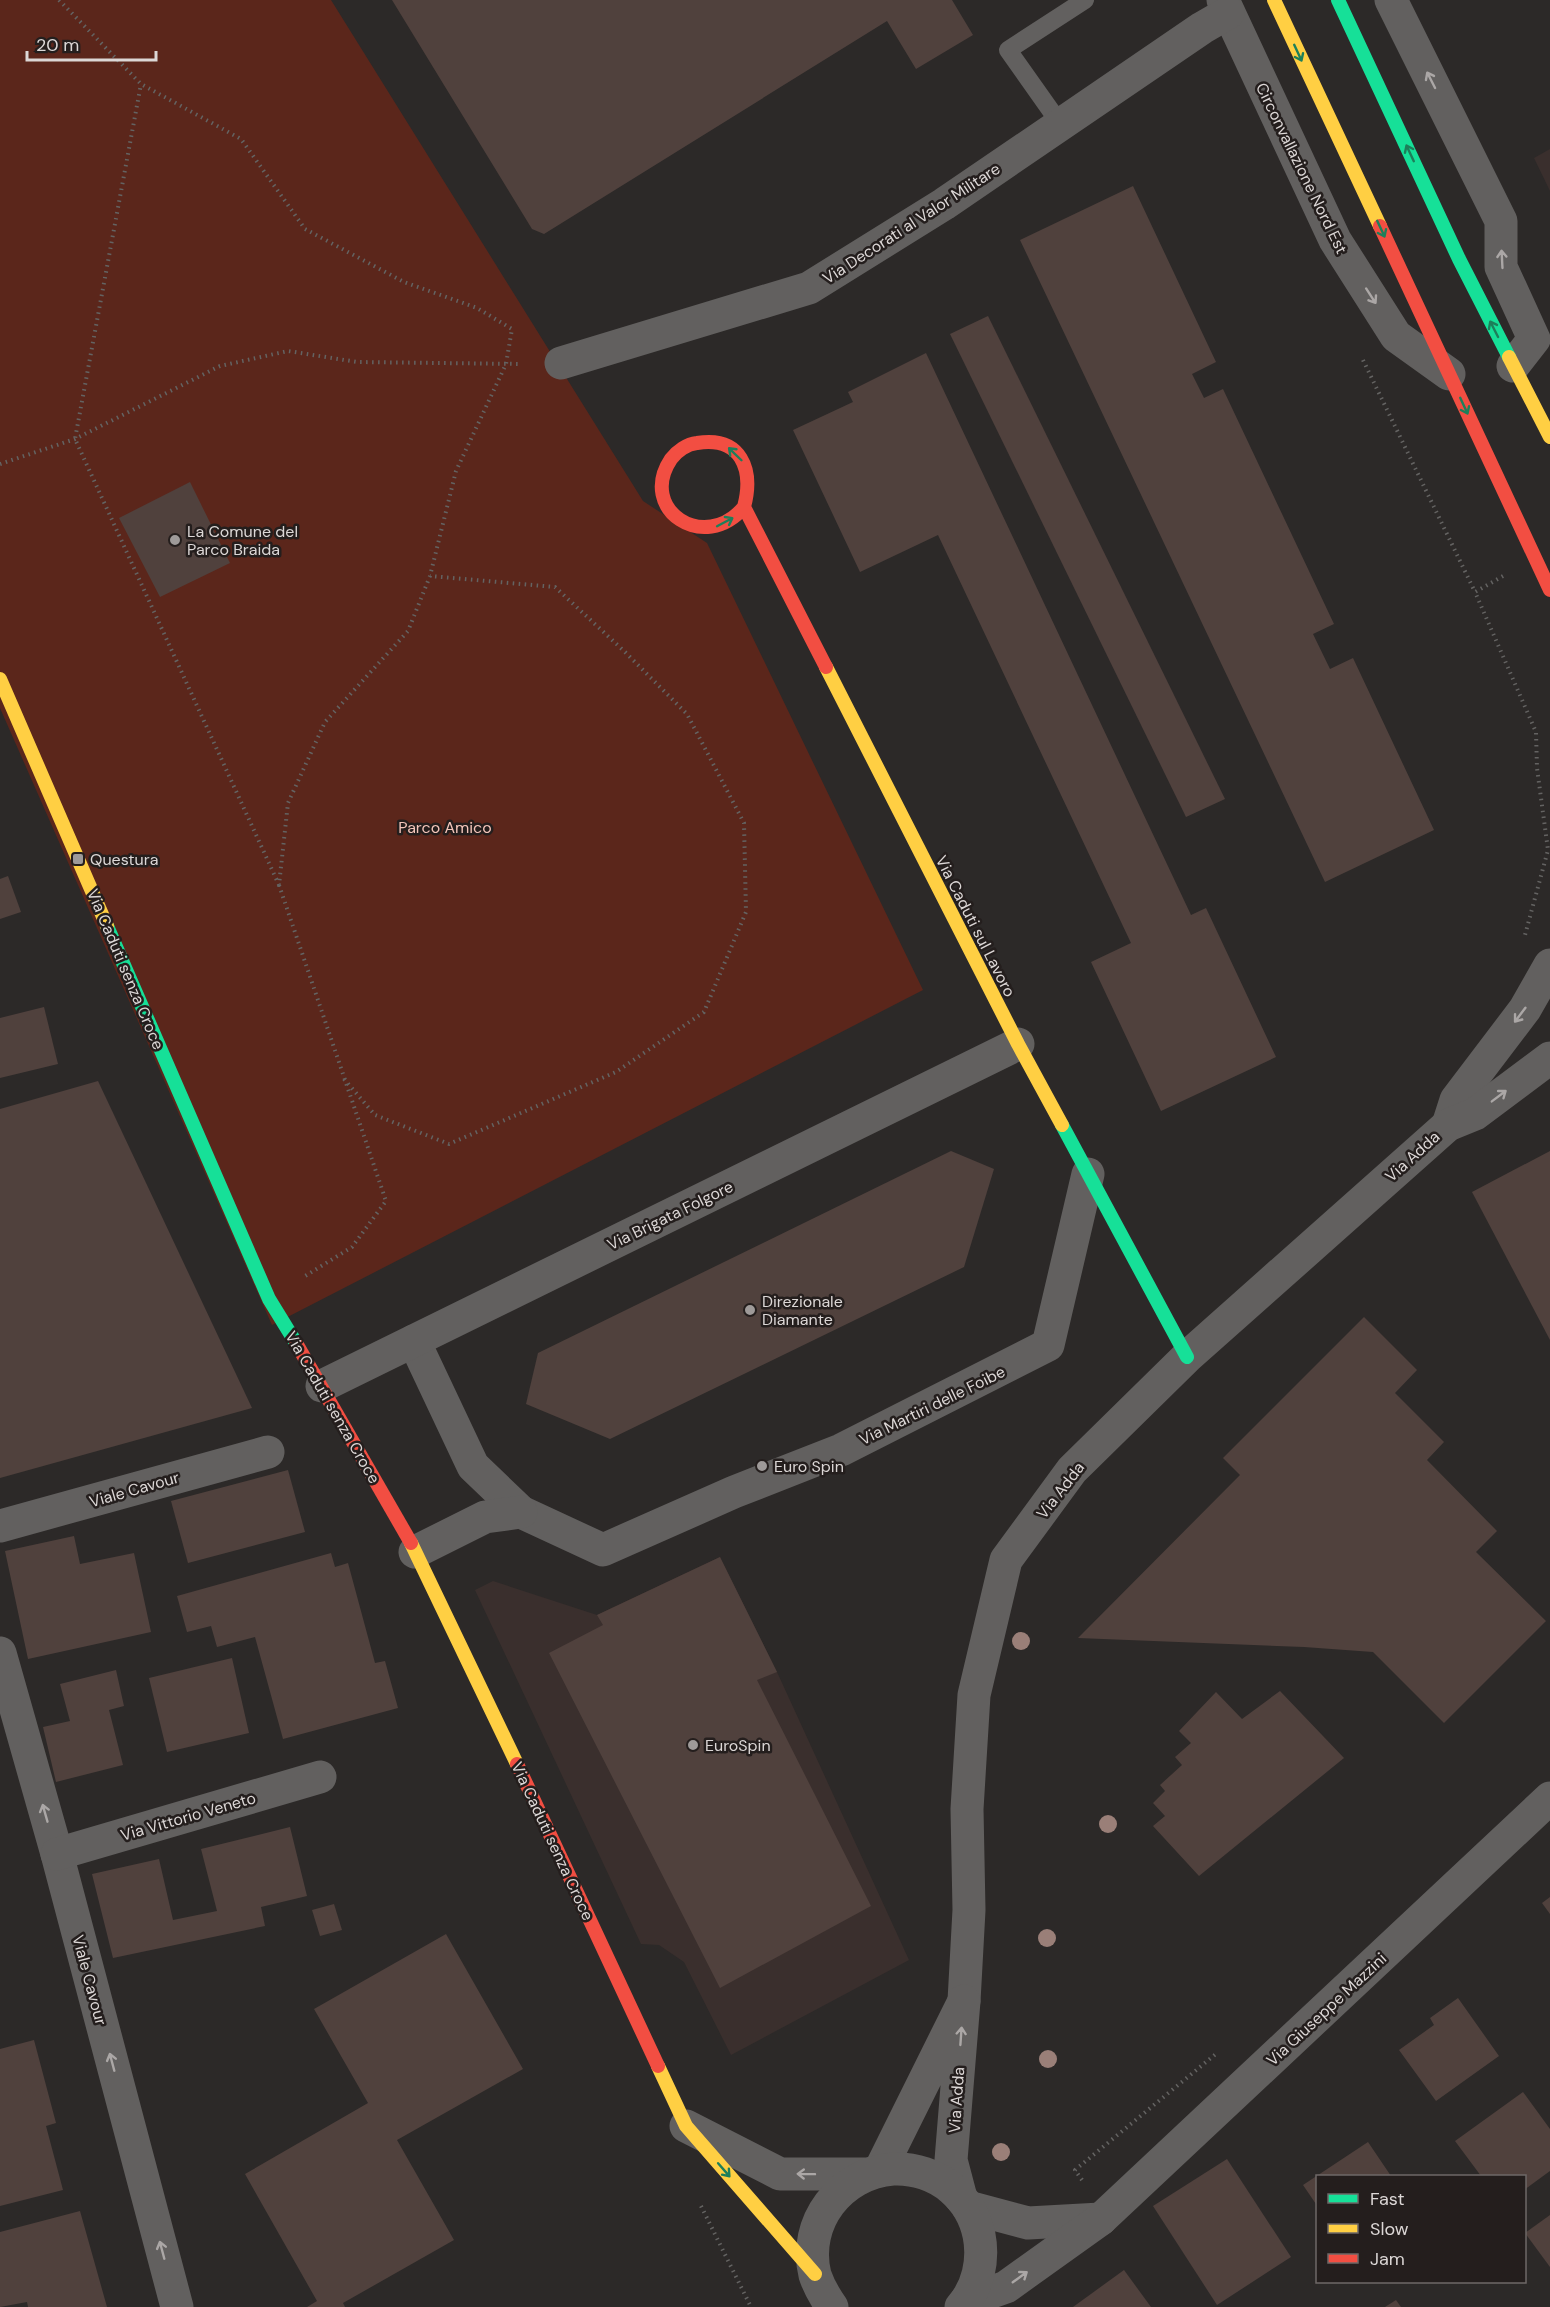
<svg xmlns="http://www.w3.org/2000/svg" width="1550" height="2307" font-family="'DM Sans',sans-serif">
	<rect width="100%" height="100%" fill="#2c2928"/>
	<g fill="#3a2f2d">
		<path d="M1550 149V191L1534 158Z"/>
		<path d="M720 1557 777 1672 909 1960 731 2055 684 1962 659 1945 641 1944 475 1590 493 1581 597 1615Z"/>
	</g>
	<path fill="#5b261b" d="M0 0H331L643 501 707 543 923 990 272 1325 0 708Z"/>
	<g fill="#50413d">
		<path d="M392 0H952L973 35 916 69 887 21 544 234 532 229Z"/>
		<path d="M1133 186 1216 362 1192 374 1204 398 1223 389 1334 624 1313 634 1330 669 1353 658 1434 830 1325 882 1020 240Z"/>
		<path d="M988 316 1225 799 1186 817 950 334Z"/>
		<path d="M926 353 1191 915 1206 908 1276 1057 1161 1111 1091 962 1131 943 938 535 860 572 793 430 853 402 848 392Z"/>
		<path d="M190 482 230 563 160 597 119 518Z"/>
		<path d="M8 876 21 912 0 919V879Z"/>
		<path d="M44 1007 58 1064 0 1078V1018Z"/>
		<path d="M98 1081 252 1408 0 1478V1109Z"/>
		<path d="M951 1151 994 1169 964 1267 610 1439 526 1404 538 1353Z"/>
		<path d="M1550 1151V1340L1472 1192Z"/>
		<path d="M1364 1317 1417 1370 1395 1393 1444 1442 1427 1460 1497 1531 1476 1552 1546 1621 1444 1723 1373 1652 1304 1647 1078 1638 1240 1475 1223 1458Z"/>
		<path d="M288 1470 305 1532 188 1563 171 1501Z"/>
		<path d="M74 1536 80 1564 134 1553 151 1632 28 1659 5 1551Z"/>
		<path d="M331 1553 335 1567 348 1563 375 1663 385 1661 398 1708 283 1739 255 1637 217 1647 211 1626 187 1632 177 1596Z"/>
		<path d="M720 1557 777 1672 757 1680 871 1906 720 1988 549 1653 603 1625 597 1615Z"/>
		<path d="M232 1658 249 1733 167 1752 149 1678Z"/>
		<path d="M116 1670 124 1706 109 1710 123 1765 56 1782 43 1727 70 1721 60 1684Z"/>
		<path d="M1280 1691 1344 1758 1199 1876 1153 1826 1165 1816 1153 1803 1165 1791 1160 1785 1182 1765 1175 1757 1191 1743 1179 1731 1216 1692 1242 1719Z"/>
		<path d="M290 1827 307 1896 261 1907 265 1926 113 1958 92 1874 159 1859 173 1920 217 1911 201 1849Z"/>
		<path d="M1550 1897V1914L1542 1903Z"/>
		<path d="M334 1904 342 1930 320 1936 312 1910Z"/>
		<path d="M446 1934 523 2069 397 2140 454 2240 343 2303 345 2307H307L317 2301 245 2174 368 2103 314 2009Z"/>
		<path d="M1458 1998 1499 2056 1436 2101 1399 2050 1434 2025 1430 2018Z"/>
		<path d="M34 2040 56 2123 46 2126 63 2190 0 2206V2049Z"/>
		<path d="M1523 2092 1550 2129V2171L1524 2190V2176H1481L1455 2141Z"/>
		<path d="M1368 2142 1391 2176H1318V2207L1303 2185Z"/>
		<path d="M1227 2159 1291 2257 1217 2305 1153 2206Z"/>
		<path d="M80 2211 107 2307H28L27 2302 0 2307V2232Z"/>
		<path d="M1550 2215V2267L1525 2233Z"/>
		<path d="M1124 2270 1151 2307H1073Z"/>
		<path d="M1396 2300 1401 2307H1385Z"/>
	</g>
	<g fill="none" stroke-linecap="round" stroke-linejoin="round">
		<g stroke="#646362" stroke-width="4" stroke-dasharray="1.5 4.5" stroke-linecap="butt">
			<path d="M59 0 141 84 241 139 305 229 404 282 477 308 512 329 506 364 456 471 430 576 408 631 325 722 288 803 279 885 75 439 141 84"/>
			<path d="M1363 360 1475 592"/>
			<path d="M0 464 75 439 220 366 288 351 357 362 522 364"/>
			<path d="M1503 576 1475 592 1536 732 1537 768 1548 850 1525 935"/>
			<path d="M279 885 386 1201 352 1247 302 1278"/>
			<path d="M344 1079 375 1115 449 1144 616 1072 704 1012 746 912 744 823 687 714 624 651 555 587 430 576"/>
			<path d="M1082 2180 1075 2170 1217 2053"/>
			<path d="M701 2206 751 2307"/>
		</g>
		<path stroke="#62605f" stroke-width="18" d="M1061 125 1008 50 1085 0"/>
		<g stroke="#62605f" stroke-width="33">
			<path d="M1223 0 1335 240 1396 336 1449 374"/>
			<path d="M1391 0 1501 221V267L1534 339 1513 366"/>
			<path d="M561 363 809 288 944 204 1202 28 1228 13"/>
			<path d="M1448 1125 1456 1100 1525 1009 1550 965"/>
			<path d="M414 1341 473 1466 521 1512 603 1550 734 1492 841 1450 1048 1345 1088 1174"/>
			<path d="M322 1386 1018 1044"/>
			<path d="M0 1526 268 1452"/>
			<path d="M415 1552 485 1517 521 1512"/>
			<path d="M0 1653 57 1854 177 2307"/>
			<path d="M57 1854 320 1777"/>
			<path d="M964 2001 969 1910 967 1809 974 1695 1006 1560 1072 1470 1187 1357 1448 1125 1475 1114 1550 1058"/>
			<path d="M686 2126 780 2174H865"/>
			<path d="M880 2170 964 2001 951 2160 961 2198"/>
			<path d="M968 2207 1028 2223 1101 2219"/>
			<path d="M966 2301 1006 2287 1101 2219 1550 1798"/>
			<path d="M832 2307C825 2297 819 2287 815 2275 802 2222 841 2173 893 2169 914 2168 936 2175 952 2189 966 2201 975 2216 979 2235 984 2260 978 2288 961 2307"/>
		</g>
		<g stroke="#16e098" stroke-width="14">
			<path d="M1338 0 1459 259 1509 357"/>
			<path d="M107 926 269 1299 296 1343"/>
			<path d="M1062 1125 1187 1357"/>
		</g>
		<g stroke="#ffcf43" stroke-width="14">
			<path d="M1274 0 1380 226"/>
			<path d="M1509 357 1550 437"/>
			<path d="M826 667 1018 1044 1062 1125"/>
			<path d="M0 679 107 926"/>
			<path d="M411 1543 517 1764"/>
			<path d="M658 2066 686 2126 815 2274"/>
		</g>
		<g stroke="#f24e42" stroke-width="14">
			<path d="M1380 226 1550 590"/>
			<path d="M744 507C705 554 637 510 671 459 677 451 687 444 697 443 741 436 754 469 744 507L826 667"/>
			<path d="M296 1343 411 1543"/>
			<path d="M517 1764 658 2066"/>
		</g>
	</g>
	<g fill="#9a7f78">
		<circle cx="1021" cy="1641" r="9"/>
		<circle cx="1108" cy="1824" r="9"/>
		<circle cx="1047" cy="1938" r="9"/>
		<circle cx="1048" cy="2059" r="9"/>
		<circle cx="1001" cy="2152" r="9"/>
	</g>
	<defs><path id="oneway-shaft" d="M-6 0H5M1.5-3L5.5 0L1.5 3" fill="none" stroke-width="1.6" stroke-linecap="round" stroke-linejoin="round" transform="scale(1.5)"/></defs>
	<g stroke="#1d7f5a">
		<use href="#oneway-shaft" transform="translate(1298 53) rotate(65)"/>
		<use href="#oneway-shaft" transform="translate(1410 153) rotate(-115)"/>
		<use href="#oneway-shaft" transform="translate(1381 229) rotate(65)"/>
		<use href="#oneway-shaft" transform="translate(1494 329) rotate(-117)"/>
		<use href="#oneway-shaft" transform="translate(1464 406) rotate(65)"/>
		<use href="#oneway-shaft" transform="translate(735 454) rotate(-136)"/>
		<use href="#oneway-shaft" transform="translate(725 522) rotate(-28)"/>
		<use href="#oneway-shaft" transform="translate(724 2170) rotate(49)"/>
	</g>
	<g stroke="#aba7a6">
		<use href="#oneway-shaft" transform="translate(1431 80) rotate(-117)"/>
		<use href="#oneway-shaft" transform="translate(1502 259) rotate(-93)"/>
		<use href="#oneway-shaft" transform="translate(1371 296) rotate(57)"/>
		<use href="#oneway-shaft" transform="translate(1520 1015) rotate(127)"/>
		<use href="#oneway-shaft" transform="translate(1499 1096) rotate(-37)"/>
		<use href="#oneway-shaft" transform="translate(45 1813) rotate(-106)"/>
		<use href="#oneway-shaft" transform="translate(961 2036) rotate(-86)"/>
		<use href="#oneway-shaft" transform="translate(112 2062) rotate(-105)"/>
		<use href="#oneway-shaft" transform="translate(806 2174) rotate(-179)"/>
		<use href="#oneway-shaft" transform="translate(162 2250) rotate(-105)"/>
		<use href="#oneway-shaft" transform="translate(1020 2277) rotate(-36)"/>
	</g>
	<g fill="#9e9a99" stroke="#241e1d" stroke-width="2">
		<circle cx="175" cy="540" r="6"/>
		<rect x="72" y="853" width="12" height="12" rx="3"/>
		<circle cx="750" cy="1310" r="6"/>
		<circle cx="762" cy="1466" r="6"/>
		<circle cx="693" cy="1745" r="6"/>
	</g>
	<g text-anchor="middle" stroke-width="5" stroke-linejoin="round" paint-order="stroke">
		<g font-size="16" fill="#dcd7d6" stroke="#241e1d">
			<text transform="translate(1302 168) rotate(64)" y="6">Circonvallazione Nord Est</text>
			<text transform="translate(911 223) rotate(-33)" y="6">Via Decorati al Valor Militare</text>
			<text transform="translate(976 926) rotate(63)" y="6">Via Caduti sul Lavoro</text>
			<text transform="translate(126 969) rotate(67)" y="6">Via Caduti senza Croce</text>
			<text transform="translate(1412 1156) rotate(-42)" y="6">Via Adda</text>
			<text transform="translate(670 1215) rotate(-26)" y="6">Via Brigata Folgore</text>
			<text transform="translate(932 1405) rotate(-26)" y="6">Via Martiri delle Foibe</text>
			<text transform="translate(333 1407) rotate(60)" y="6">Via Caduti senza Croce</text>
			<text transform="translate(134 1489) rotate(-16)" y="6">Viale Cavour</text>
			<text transform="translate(1060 1490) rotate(-52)" y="6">Via Adda</text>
			<text transform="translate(188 1816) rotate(-16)" y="6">Via Vittorio Veneto</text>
			<text transform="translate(553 1841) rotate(65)" y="6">Via Caduti senza Croce</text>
			<text transform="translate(90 1980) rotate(75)" y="6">Viale Cavour</text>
			<text transform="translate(1326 2009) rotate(-43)" y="6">Via Giuseppe Mazzini</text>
			<text transform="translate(956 2100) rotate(-86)" y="6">Via Adda</text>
		</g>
		<g font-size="16" fill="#dcd7d6" stroke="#241e1d" text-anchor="start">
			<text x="187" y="537">La Comune del<tspan x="187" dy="18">Parco Braida</tspan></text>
			<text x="90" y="865">Questura</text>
			<text x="762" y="1307">Direzionale<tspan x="762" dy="18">Diamante</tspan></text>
			<text x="774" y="1472">Euro Spin</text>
			<text x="705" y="1751">EuroSpin</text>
		</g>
		<g font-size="16" fill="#f4c5ba" stroke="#241e1d">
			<text x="445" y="833">Parco Amico</text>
		</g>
	</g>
	<rect x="1316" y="2175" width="210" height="108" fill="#241e1d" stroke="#6e6867" stroke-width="1.5"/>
	<rect x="1328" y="2194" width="30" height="9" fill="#16e098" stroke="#6e6867" stroke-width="1.5"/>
	<text x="1370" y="2205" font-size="18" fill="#dcd7d6">Fast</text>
	<rect x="1328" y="2224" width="30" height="9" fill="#ffcf43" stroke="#6e6867" stroke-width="1.5"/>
	<text x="1370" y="2235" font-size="18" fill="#dcd7d6">Slow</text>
	<rect x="1328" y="2254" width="30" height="9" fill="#f24e42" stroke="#6e6867" stroke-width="1.5"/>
	<text x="1370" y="2265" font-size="18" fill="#dcd7d6">Jam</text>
	<path d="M27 51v9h129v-9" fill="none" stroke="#dcd7d6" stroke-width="3"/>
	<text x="36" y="51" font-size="18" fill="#dcd7d6" stroke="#241e1d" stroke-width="4.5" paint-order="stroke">20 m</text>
</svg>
